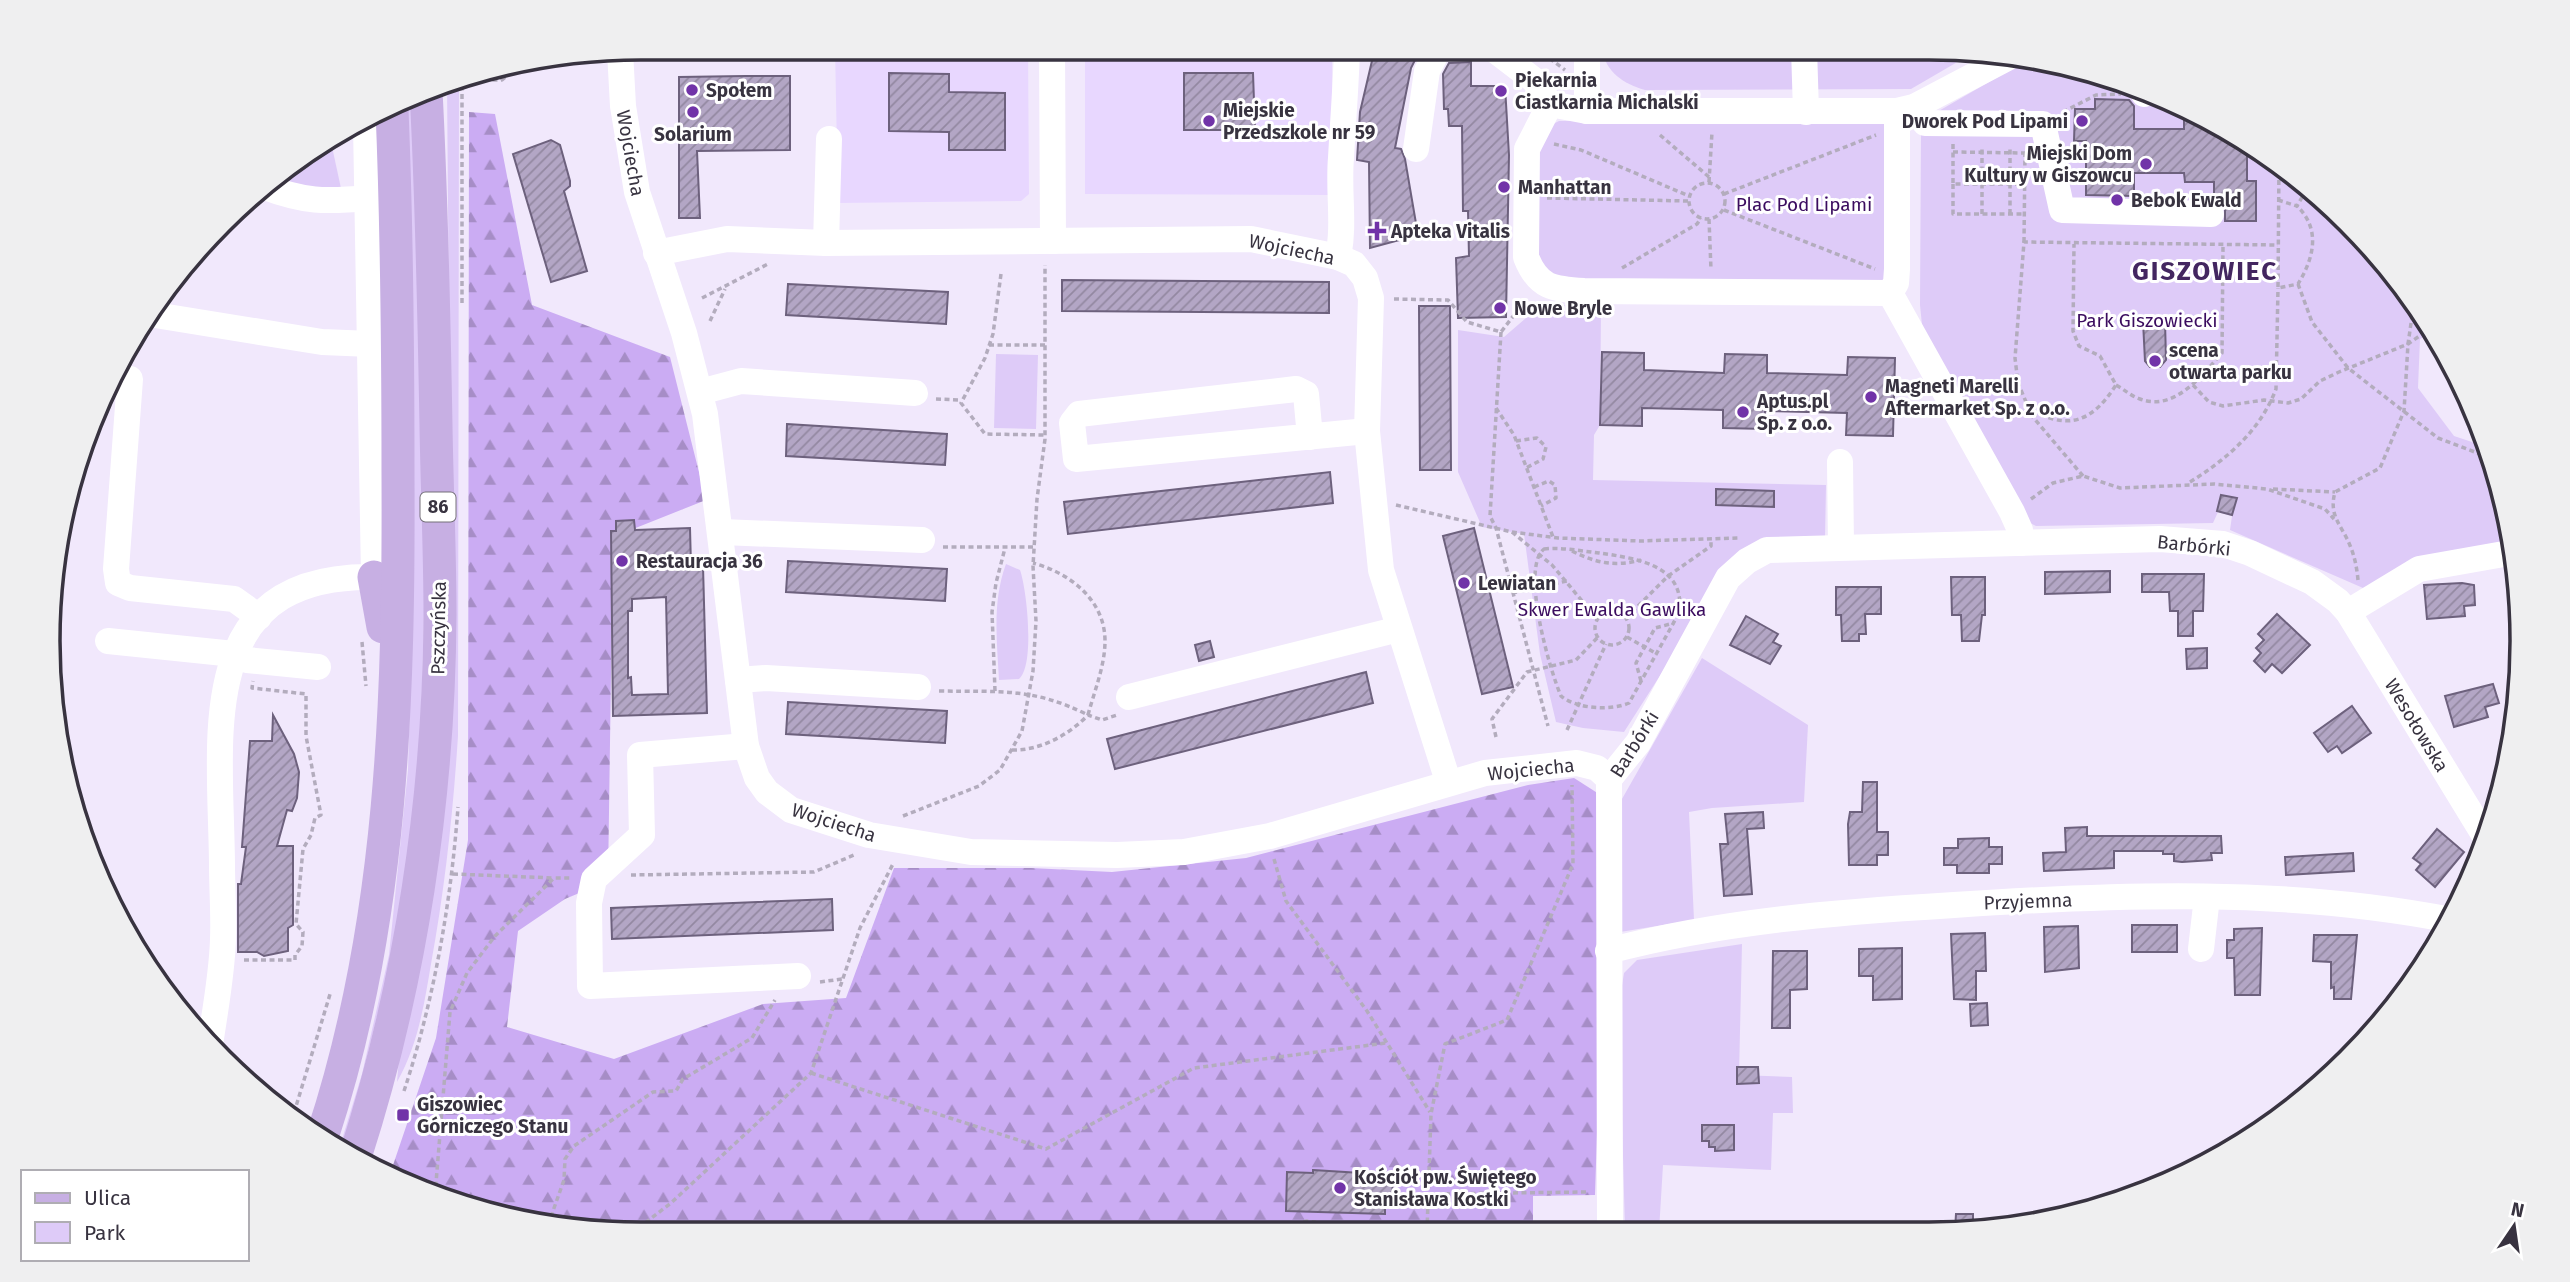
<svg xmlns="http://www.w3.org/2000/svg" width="2570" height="1282" font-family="'Fira Sans',sans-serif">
	<defs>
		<pattern id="forest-firs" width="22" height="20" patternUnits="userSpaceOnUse" patternTransform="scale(1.75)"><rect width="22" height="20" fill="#cbacf3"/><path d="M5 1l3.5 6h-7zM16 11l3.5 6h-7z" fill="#a68dc6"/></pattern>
		<pattern id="building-hatch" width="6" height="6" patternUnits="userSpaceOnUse" patternTransform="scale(1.75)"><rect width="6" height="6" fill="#b3a6c5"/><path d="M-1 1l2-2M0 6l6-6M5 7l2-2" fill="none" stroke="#9388a1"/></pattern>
	</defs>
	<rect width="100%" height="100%" fill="#f1e8fc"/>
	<g fill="#e8d7ff">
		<path d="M835 47 1028 48 1029 194 1021 201 838 203Z"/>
		<path d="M1085 48H1332V195L1085 194Z"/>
	</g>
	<g fill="#decbf8">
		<path d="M1601 48 1967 49 1978 50 1911 89 1645 90C1622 83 1607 73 1601 48Z"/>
		<path d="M2029 59 2082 67 2191 108 2290 170 2375 249 2434 331 2420 339 2418 388 2454 436 2490 448 2514 548 2370 591 2230 530 2232 516 2218 512 2213 523 2036 526 2030 523 1923 335 1920 305 1921 131 1930 116Z"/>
		<path d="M459 77 458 736C453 813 445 888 431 964 424 1005 418 1045 397 1082L450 453 447 80Z"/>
		<path d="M415 98 427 498 420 765 400 925 344 1149 340 1146 362 1074 389 955 408 770 412 629 404 103Z"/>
		<path d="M1890 119 1885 282 1556 284 1533 249V154L1551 125 1559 121Z"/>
		<path d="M331 142 342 193 270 179 279 170Z"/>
		<path d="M1541 305H1601L1600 425 1594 435 1593 480 1826 485 1825 538 1771 543 1670 660 1624 732 1583 728 1556 722 1540 654 1524 534 1482 527 1458 472V330L1504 337Z"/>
		<path d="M996 354 1038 355 1036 429 994 428Z"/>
		<path d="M1006 564 1020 570C1027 590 1035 665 1019 679L999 680C997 641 992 602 1006 564Z"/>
		<path d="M1702 658 1808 725 1804 802 1712 808 1689 812 1694 920 1620 932 1618 806Z"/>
		<path d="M1742 944 1739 1075 1792 1077 1793 1113H1773L1771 1170 1663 1165 1659 1231H1625L1619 1004 1624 973 1637 960Z"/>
	</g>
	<path fill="url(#forest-firs)" d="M469 112 495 114 532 305 670 357 706 500 613 537 608 881 565 899 518 931 507 1027 614 1059 763 1004 846 998 894 868H1031L1112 872 1246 858 1528 785 1574 778 1599 794 1603 947 1595 1195 1533 1196V1231L603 1233 488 1215 389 1177 436 1038 468 840Z"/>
	<g fill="url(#building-hatch)" stroke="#6d617d" stroke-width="2" fill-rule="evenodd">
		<path d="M1375 48H1421L1411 68 1395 148 1401 149 1405 159 1418 235 1370 248 1369 162 1357 160 1360 112Z"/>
		<path d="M1471 62V86H1505L1509 155 1506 317 1458 318 1456 258 1469 256 1468 211H1463L1462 126H1449L1448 109H1444L1443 74 1449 63Z"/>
		<path d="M889 73 949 74V92L1005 93V150H949V132L889 131Z"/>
		<path d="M1184 73H1253L1255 130H1184Z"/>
		<path d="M745 76H790V150L697 151 700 218H679V77Z"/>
		<path d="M2095 99 2129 100 2134 106V129H2184V120L2209 119 2247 143V181H2256V221H2225V207L2214 199V182H2185L2184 173H2134V196L2086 195V141H2074L2075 109H2095Z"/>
		<path d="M551 140 560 145 570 181V186L564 191 587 271 551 282 513 154Z"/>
		<path d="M1062 280 1329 282V313L1062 311Z"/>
		<path d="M788 284 948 292 946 324 786 315Z"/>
		<path d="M1419 306H1450L1451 470H1420Z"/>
		<path d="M2143 321H2165L2166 360 2160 367H2150L2145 361Z"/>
		<path d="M1602 352 1644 353V370L1724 373 1725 354 1767 355V373L1847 375 1848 357 1895 358 1893 436 1846 435 1847 413 1765 411V429L1723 428V410L1642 408V426L1600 425Z"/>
		<path d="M787 424 947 434 945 465 786 456Z"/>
		<path d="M1330 472 1333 503 1068 534 1064 502Z"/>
		<path d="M1716 489 1774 491V507L1716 505Z"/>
		<path d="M2221 495 2237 498 2232 515 2217 511Z"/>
		<path d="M634 520 635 530 690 528 691 566H703L707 713 613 716 611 531H616V521ZM666 597 668 694 632 695 631 677 628 678V611H632V599Z"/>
		<path d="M1474 528 1513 687 1482 694 1443 536Z"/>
		<path d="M788 561 947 569 945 601 786 592Z"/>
		<path d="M2110 571V592L2045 594V572Z"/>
		<path d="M2142 574H2204L2203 611H2193V636H2178V611H2170L2169 592H2142Z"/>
		<path d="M1951 577H1985V615H1982L1979 641H1962L1961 615H1952Z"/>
		<path d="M2462 583 2474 585 2475 605 2464 606 2465 616 2427 619 2424 585Z"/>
		<path d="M1836 587H1881V614H1865L1866 634H1859V641H1842L1841 615H1836Z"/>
		<path d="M2277 614 2310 645 2282 673 2272 664 2265 672 2254 661 2261 653 2256 648 2264 640 2258 634Z"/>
		<path d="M1746 616 1778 634 1773 642 1781 646 1770 664 1730 645Z"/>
		<path d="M1210 641 1214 657 1199 661 1195 645Z"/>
		<path d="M2207 648V668L2187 669 2186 649Z"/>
		<path d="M1366 672 1373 703 1115 769 1107 739Z"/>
		<path d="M2493 684 2499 703 2485 707 2488 717 2454 727 2445 696Z"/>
		<path d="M788 702 947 711 945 743 786 734Z"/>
		<path d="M2352 706 2371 733 2342 753 2337 746 2328 752 2314 733Z"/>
		<path d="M273 715 294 754 299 772 297 798 292 811 287 810 277 846H293V925L288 928V951L264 956 257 952H238V884H241L246 847H242L250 741H272Z"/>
		<path d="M1863 782H1877V832H1888V855H1877V865H1849L1848 824 1850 812H1862Z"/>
		<path d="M1763 812 1764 828 1747 829 1752 894 1724 896 1720 844H1728L1725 814Z"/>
		<path d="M2087 827V836H2221L2222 853H2211L2212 860 2182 862 2174 861V854H2163V851H2114V868L2044 871 2043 853 2066 852 2065 828Z"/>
		<path d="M2437 829 2464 852 2435 887 2416 870 2421 864 2413 858Z"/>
		<path d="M1989 838V847H2002V864H1989V873H1957V865H1944V848H1958V839Z"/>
		<path d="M2353 853 2354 871 2286 875 2285 857Z"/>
		<path d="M832 899 833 930 612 939 611 908Z"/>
		<rect x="2132" y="925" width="45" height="27"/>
		<path d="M2078 926 2079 968 2045 972 2044 927Z"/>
		<path d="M2262 928 2260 995H2235L2234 958H2227V940H2234V929Z"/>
		<path d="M1985 933 1986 971H1976V1000L1954 999 1951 934Z"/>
		<path d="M2314 935H2357L2351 999H2334V987L2331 988V962L2313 961Z"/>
		<path d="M1902 948V999L1873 1000V976H1859V949Z"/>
		<path d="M1773 951H1807V989L1790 990V1028H1772Z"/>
		<path d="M1987 1003 1988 1025 1971 1026 1970 1004Z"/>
		<path d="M1737 1067H1758L1759 1083 1737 1084Z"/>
		<path d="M1702 1125H1734V1150L1715 1151V1147H1709V1141H1702Z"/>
		<path d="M1313 1170 1393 1175 1392 1202H1385V1214L1286 1211 1287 1172 1313 1173Z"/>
		<path d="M1956 1214H1973V1230H1955Z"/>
	</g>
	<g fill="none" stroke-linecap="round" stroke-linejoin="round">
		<g stroke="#b3acbd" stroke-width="3.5" stroke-dasharray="5 3.5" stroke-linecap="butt">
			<path d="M1536 48 1565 70"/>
			<path d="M501 70 502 80"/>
			<path d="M462 77V303"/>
			<path d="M467 80H502L516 68"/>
			<path d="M2063 112 2096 95 2121 94"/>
			<path d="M1660 135 1709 177"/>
			<path d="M336 140H341"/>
			<path d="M1554 144 1581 150 1689 196"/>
			<path d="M1953 144V184H2024"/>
			<path d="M1953 152 2025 153"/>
			<path d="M2279 163 2278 288 2298 284C2314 258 2321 229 2297 206"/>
			<path d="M1709 182 1712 132"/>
			<circle cx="1707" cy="201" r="18"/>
			<path d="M1953 184V214H2024"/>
			<path d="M1724 194 1876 135"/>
			<path d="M1547 198 1688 201"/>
			<path d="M2278 200 2297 206 2308 187"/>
			<path d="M1724 210 1875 269"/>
			<path d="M1982 214V147"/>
			<path d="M2010 214V147"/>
			<path d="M1709 219 1711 270"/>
			<path d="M2024 242 2025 153"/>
			<path d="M1622 268 1697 224 1701 218"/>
			<path d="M1001 274 993 334 985 358 961 403 985 434 1044 435"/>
			<path d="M2298 284 2312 322 2348 368 2438 438 2493 459"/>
			<path d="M702 298 768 264"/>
			<path d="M1394 299 1448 300 1467 322 1501 332 1518 310 1546 309"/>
			<path d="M710 321 725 289"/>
			<path d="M1501 332 1490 516 1496 528 1548 726"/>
			<path d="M989 345H1045"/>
			<path d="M2116 385C2125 390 2131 396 2140 399 2175 412 2202 375 2222 353L2223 246"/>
			<path d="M2193 385 2209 402 2223 406 2264 400 2288 403 2301 399 2320 381 2339 372 2408 344 2414 303"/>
			<path d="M936 399 961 400"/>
			<path d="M1496 408 1514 435 1553 537"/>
			<path d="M2032 416C2041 413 2044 417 2053 419 2083 427 2101 408 2116 385L2100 356 2079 346 2073 331 2074 244"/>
			<path d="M1516 441 1537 438 1546 447 1543 459 1526 468"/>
			<path d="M2083 476 2032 416 2018 383 2015 358 2024 242 2278 245"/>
			<path d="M2190 482C2227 459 2260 431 2276 389L2278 288"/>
			<path d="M1534 487 1549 481 1555 485 1556 498 1541 506"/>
			<path d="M2273 489 2335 492"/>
			<path d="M2031 499 2053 483 2083 476 2120 488 2214 484 2267 489 2325 509 2334 519"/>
			<path d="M1396 505 1512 532 1558 538 1640 541 1738 538"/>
			<path d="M1512 532 1552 565 1598 620"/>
			<path d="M943 547H1035"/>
			<path d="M1544 549C1562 547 1581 551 1599 553 1633 558 1687 564 1679 613L1629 703C1611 711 1576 709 1561 696 1550 671 1520 568 1544 549Z"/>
			<path d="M1572 551C1596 563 1614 567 1641 560"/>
			<path d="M2358 580C2357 569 2355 558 2351 548 2343 526 2328 517 2335 492L2380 468 2404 411 2408 344 2431 328"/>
			<path d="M1512 593 1567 581"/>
			<circle cx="1612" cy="628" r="17"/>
			<path d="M1626 618 1668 576 1711 546V539"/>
			<path d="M1627 637 1657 654"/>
			<path d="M362 642 366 686"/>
			<path d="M1641 681 1636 663 1655 628 1674 623"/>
			<path d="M939 691C999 692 1032 687 1088 715 1094 692 1105 666 1105 641 1105 600 1070 573 1033 563"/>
			<path d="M995 691 992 612 996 583 1005 548"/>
			<path d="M1567 730 1606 644"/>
			<path d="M1496 737 1492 719 1527 672 1576 660 1598 637"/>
			<path d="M1012 750C1039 751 1069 735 1088 715L1102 720 1117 715"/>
			<path d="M903 816 979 786 1000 770 1022 731 1033 671 1036 621 1033 566 1037 499 1045 439V265"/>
			<path d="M1274 859 1286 901 1367 1011 1430 1112"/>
			<path d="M453 874 554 878"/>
			<path d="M631 875 814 872 854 855"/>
			<path d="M244 960H295V955L302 946 303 932 296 924 303 849 311 835 315 818 321 815 306 736V694L252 688 253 681"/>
			<path d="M820 982 842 979"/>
			<path d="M811 1073 1046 1149 1194 1068 1386 1043"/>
			<path d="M404 1091C434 1000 451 903 458 807"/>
			<path d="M294 1113 331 991"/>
			<path d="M1428 1194 1587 1192"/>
			<path d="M435 1195 450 1012 467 973 495 936 554 878H571"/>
			<path d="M548 1225 564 1180 565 1159 574 1146 653 1092 676 1091 683 1079 752 1038 775 1000"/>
			<path d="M1427 1231 1431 1114 1445 1044 1507 1020 1573 864 1572 785"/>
			<path d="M1280 1232 1306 1221 1315 1222 1317 1232"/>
			<path d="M632 1233 671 1203 811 1073 860 928 894 862"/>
		</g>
		<g stroke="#fff" stroke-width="26">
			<path d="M1052 48 1053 241"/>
			<path d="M1492 48 1534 80 1550 104"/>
			<path d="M1587 48V111"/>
			<path d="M1804 48 1806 112"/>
			<path d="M620 51 623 106 637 192 684 333 705 414 746 746 757 778 767 792 791 810 869 835 971 852 1117 855 1184 852 1270 836 1485 773 1577 763 1597 768 1609 779"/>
			<path d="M2142 90 2144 94 2148 92"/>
			<path d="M1550 104 1527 149 1526 257C1538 288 1553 289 1584 291L1890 293 1896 283 1897 269V111"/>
			<path d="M1550 104 1587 111H1897L1914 107 2011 56"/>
			<path d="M1914 107 1925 123 2043 124 2062 210 2211 214"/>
			<path d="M1416 149 1427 71 1439 48"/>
			<path d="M262 186C305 202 324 202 369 198"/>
			<path d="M826 243 829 139"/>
			<path d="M656 253 727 239 826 243 1251 239 1338 257 1354 264 1365 278 1371 298 1367 431 1381 570 1448 781"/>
			<path d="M1338 257C1345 225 1338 191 1341 158 1343 121 1346 85 1347 48"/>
			<path d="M1890 293 2012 512 2020 530 2021 543"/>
			<path d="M149 314 322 342 371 344"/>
			<path d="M130 379 116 569 118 583 130 588 234 599 259 617"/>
			<path d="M700 392 741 381 915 393"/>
			<path d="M1310 437 1306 394 1296 389 1079 414 1072 423 1076 459 1367 431"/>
			<path d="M1840 462 1841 547"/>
			<path d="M722 532 922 540"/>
			<path d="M2348 612 2419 569 2515 552"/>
			<path d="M108 641 234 654 247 660 318 667"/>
			<path d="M738 680 766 678 918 687"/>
			<path d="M1129 697 1399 629"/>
			<path d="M746 746 640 755 642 835 594 879 589 903 590 986 798 976"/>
			<path d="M2201 949 2207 897"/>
			<path d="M1608 951C1721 921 1838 912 1954 905 2119 894 2288 888 2451 920"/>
			<path d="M210 1045C215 1010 222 975 223 939 224 915 222 889 222 865 221 737 192 574 374 577L366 124"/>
			<path d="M1610 1231 1609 779 1638 743 1728 578 1747 561 1767 550 2160 539 2223 544 2250 553 2312 582 2338 601 2348 612 2486 838"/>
		</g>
		<g stroke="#c7afe3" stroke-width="33">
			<path d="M374 577 383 627"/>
			<path d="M323 1134C393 921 399 697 398 475 398 353 397 231 392 110"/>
			<path d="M355 1157C411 983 439 797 440 615 440 552 437 489 436 426 434 314 432 203 426 91"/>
		</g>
	</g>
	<g fill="#7133a8" stroke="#fff" stroke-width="2.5">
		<circle cx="692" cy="90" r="7"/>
		<circle cx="1501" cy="91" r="7"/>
		<circle cx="693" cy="112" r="7"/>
		<circle cx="1209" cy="121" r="7"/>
		<circle cx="2082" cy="121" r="7"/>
		<circle cx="2146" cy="164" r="7"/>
		<circle cx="1504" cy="187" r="7"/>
		<circle cx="2117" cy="200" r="7"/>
		<path d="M1373.5 220.5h7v7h7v7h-7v7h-7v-7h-7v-7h7z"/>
		<circle cx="1500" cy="308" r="7"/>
		<circle cx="2155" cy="361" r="7"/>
		<circle cx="1871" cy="397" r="7"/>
		<circle cx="1743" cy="412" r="7"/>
		<circle cx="622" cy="561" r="7"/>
		<circle cx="1464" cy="583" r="7"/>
		<rect x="396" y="1108" width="14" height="14" rx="3.5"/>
		<circle cx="1340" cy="1188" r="7"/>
	</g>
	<g text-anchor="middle" stroke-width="6" stroke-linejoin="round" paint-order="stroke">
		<rect fill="#fff" stroke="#747079" stroke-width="2" x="420.5" y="492.5" width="35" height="29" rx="5"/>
		<g font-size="18" font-weight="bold" fill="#383340">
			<text x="438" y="513">86</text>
		</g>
		<g font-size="19" font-weight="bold" fill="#383340" stroke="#fff" text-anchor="start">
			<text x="1515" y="87">Piekarnia<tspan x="1515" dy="22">Ciastkarnia Michalski</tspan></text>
			<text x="706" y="97">Społem</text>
			<text x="1223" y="117">Miejskie<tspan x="1223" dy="22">Przedszkole nr 59</tspan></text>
			<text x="2068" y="128" text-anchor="end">Dworek Pod Lipami</text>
			<text x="693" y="141" text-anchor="middle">Solarium</text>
			<text x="2132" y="160" text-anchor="end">Miejski Dom<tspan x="2132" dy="22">Kultury w Giszowcu</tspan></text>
			<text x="1518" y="194">Manhattan</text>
			<text x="2131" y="207">Bebok Ewald</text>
			<text x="1391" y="238">Apteka Vitalis</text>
			<text x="1514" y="315">Nowe Bryle</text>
			<text x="2169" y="357">scena<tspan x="2169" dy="22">otwarta parku</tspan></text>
			<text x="1885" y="393">Magneti Marelli<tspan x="1885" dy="22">Aftermarket Sp. z o.o.</tspan></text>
			<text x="1757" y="408">Aptus.pl<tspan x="1757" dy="22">Sp. z o.o.</tspan></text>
			<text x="636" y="568">Restauracja 36</text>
			<text x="1478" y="590">Lewiatan</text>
			<text x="417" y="1111">Giszowiec<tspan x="417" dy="22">Górniczego Stanu</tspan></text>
			<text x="1354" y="1184">Kościół pw. Świętego<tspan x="1354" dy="22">Stanisława Kostki</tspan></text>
		</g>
		<g font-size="19" fill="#383340" stroke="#fff">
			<text transform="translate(631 153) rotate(80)" y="7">Wojciecha</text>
			<text transform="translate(1292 249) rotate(12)" y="7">Wojciecha</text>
			<text transform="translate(2194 545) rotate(6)" y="7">Barbórki</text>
			<text transform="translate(438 628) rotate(-89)" y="7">Pszczyńska</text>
			<text transform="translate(2417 725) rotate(59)" y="7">Wesołowska</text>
			<text transform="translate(1634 744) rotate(-58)" y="7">Barbórki</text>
			<text transform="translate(1531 769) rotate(-6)" y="7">Wojciecha</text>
			<text transform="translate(834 822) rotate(18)" y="7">Wojciecha</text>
			<text transform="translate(2028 901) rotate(-2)" y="7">Przyjemna</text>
		</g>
		<g font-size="19" fill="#3b0c5f" stroke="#fff">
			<text x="1804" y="211">Plac Pod Lipami</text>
			<text x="2147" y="327">Park Giszowiecki</text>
			<text x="1612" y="616">Skwer Ewalda Gawlika</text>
		</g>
		<g font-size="26" font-weight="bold" letter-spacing="2" fill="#432660" stroke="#fff">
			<text x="2205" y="280">GISZOWIEC</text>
		</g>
	</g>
	<path d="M0 0H2570V1282H0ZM641 60H1929A581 581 0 0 1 2510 641V641A581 581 0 0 1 1929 1222H641A581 581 0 0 1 60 641V641A581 581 0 0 1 641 60Z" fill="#efeff0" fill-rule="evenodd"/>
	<path fill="none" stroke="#383340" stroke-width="3.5" d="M641 60H1929A581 581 0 0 1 2510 641V641A581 581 0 0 1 1929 1222H641A581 581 0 0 1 60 641V641A581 581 0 0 1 641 60Z"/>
	<rect x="21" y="1170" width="228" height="91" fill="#ffffff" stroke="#afadb3" stroke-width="2"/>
	<rect x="35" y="1193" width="35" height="10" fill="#c7afe3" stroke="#afadb3" stroke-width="2"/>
	<text x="84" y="1205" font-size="21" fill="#383340">Ulica</text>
	<rect x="35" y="1222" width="35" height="21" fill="#decbf8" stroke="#afadb3" stroke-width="2"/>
	<text x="84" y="1240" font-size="21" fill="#383340">Park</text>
	<g transform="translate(2514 1226) rotate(13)" stroke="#ffffff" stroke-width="5" paint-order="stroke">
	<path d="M0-5L12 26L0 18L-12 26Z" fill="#383340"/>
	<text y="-10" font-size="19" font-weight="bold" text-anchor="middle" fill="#383340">N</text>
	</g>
</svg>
